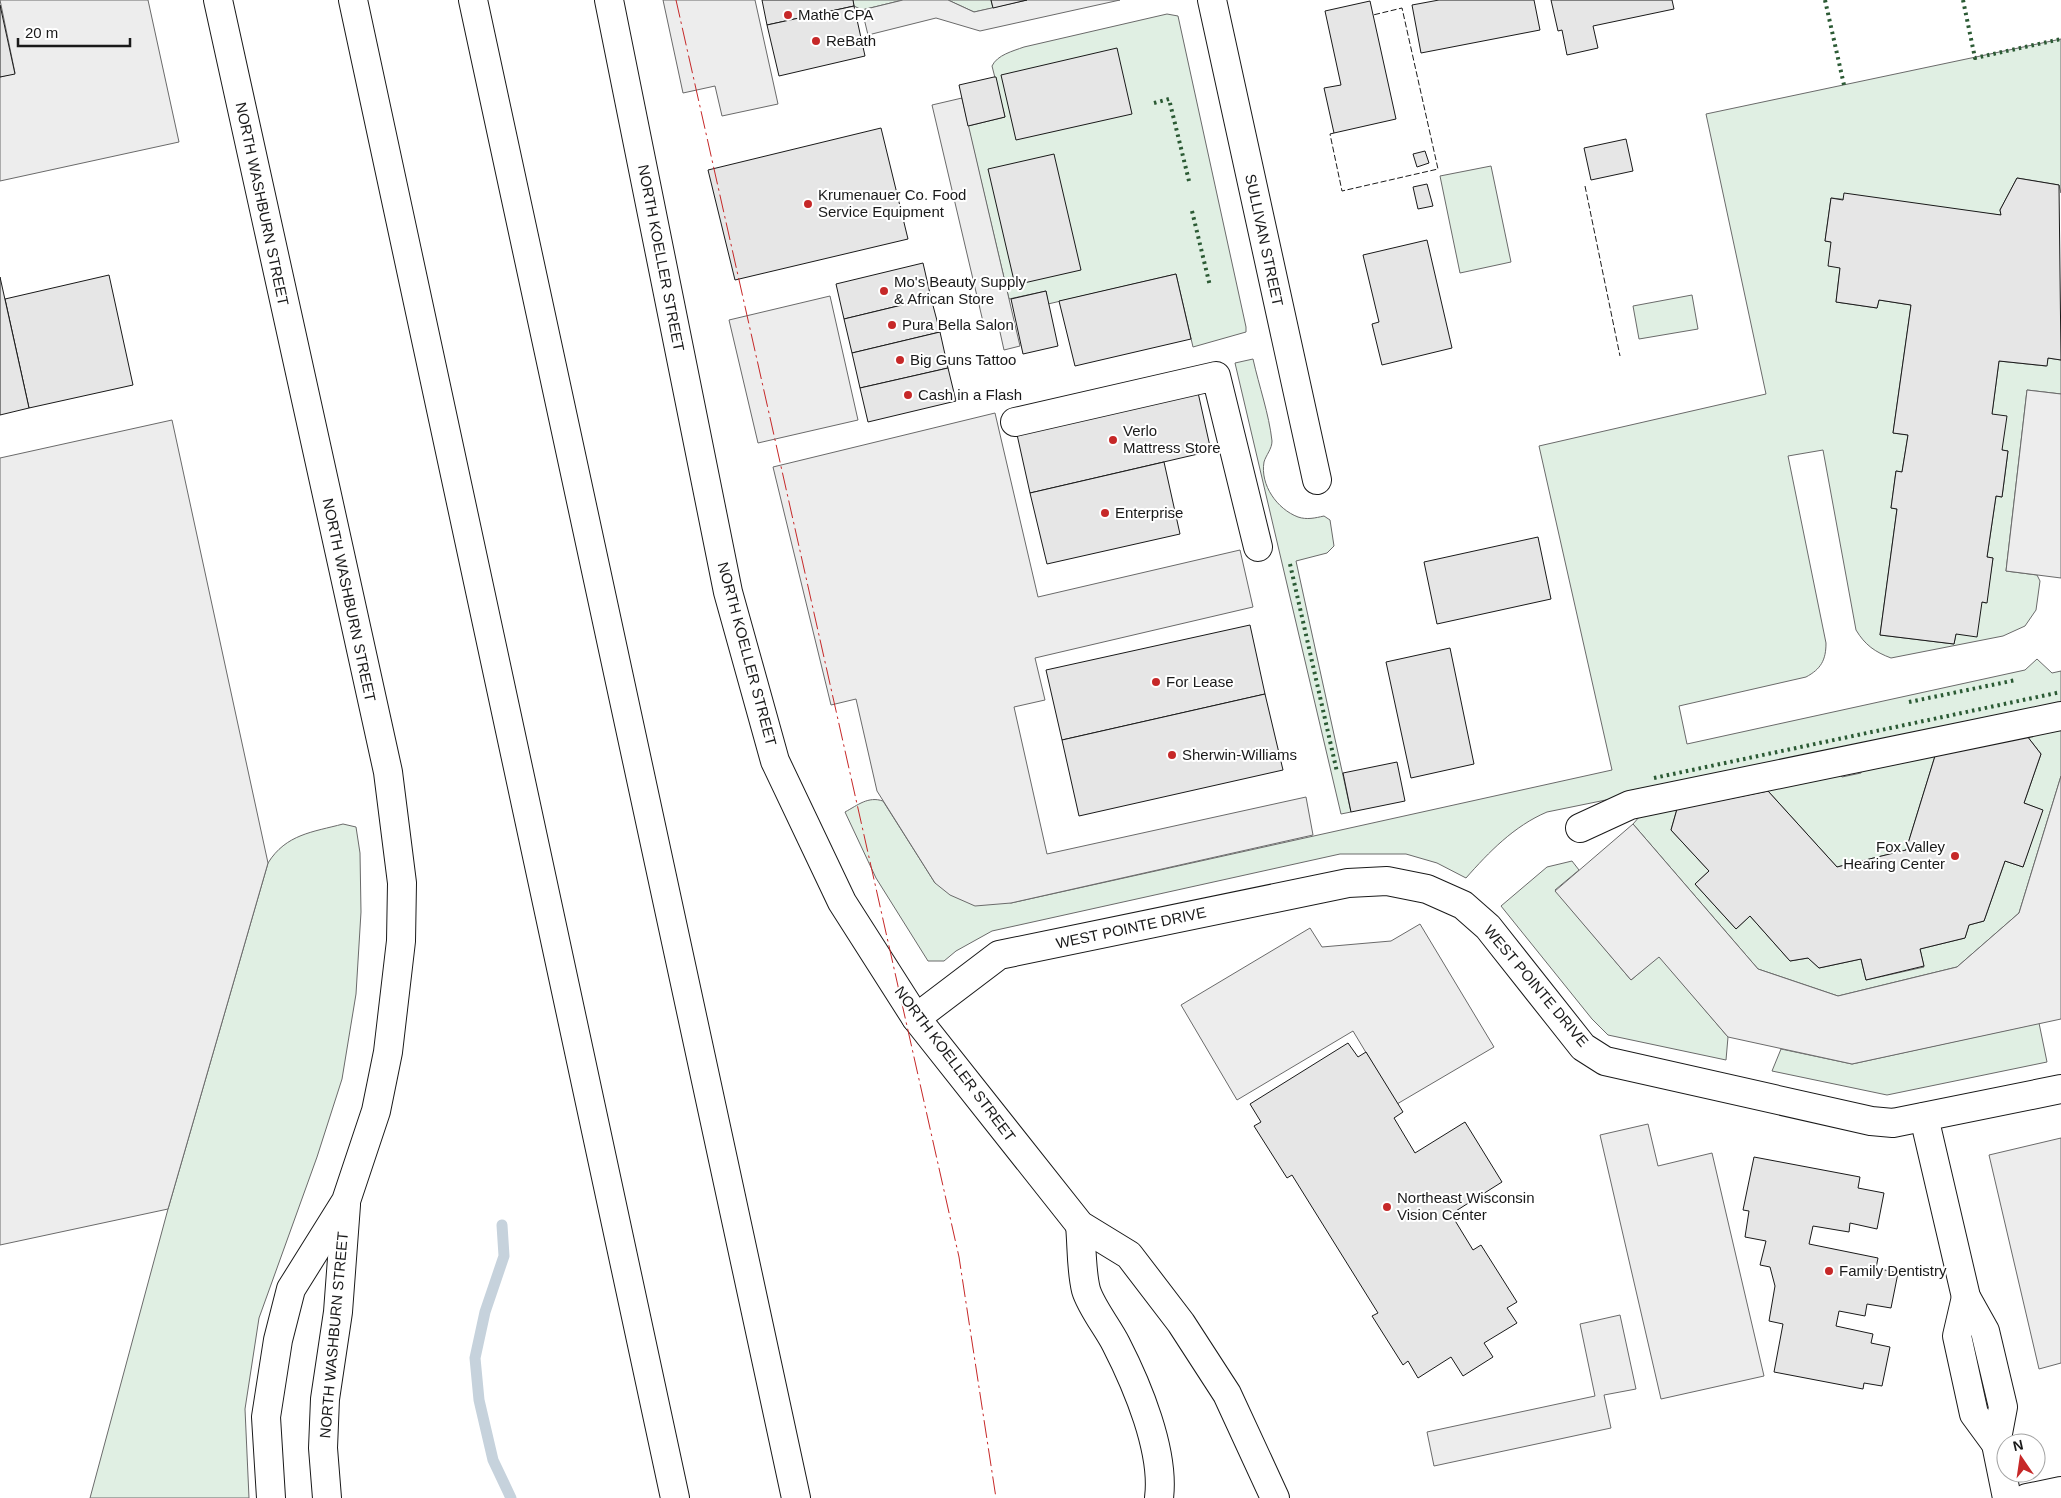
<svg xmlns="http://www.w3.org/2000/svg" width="2061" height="1498" font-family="Helvetica,sans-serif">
	<rect width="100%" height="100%" fill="#fff"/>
	<g fill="#e0efe3" stroke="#6a6a6a" fill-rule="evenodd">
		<path d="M853 0H903L862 10 854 6Z"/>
		<path d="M948 0H991L993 8 974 12Z"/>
		<path d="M1167 14 1178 16 1246 327V332L1193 347 1176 274 1048 304 1046 291 1009 299 968 126 1005 117 992 66C997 55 1013 51 1024 47Z"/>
		<path d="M2061 39V193L2059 185 2017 178 2000 210 2001 215 1831 198 1825 241 1831 242 1840 268 1836 302 1877 308 1879 300 1911 305 1893 433 1908 435 1902 472 1896 471 1891 508 1897 509 1880 635 1954 644 1956 634 1982 602 1986 603 1993 558 1987 557 1996 496 2002 497 2008 451 2002 450 1992 414 1999 361 2046 366 2048 358 2061 360V394L2027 390 2006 571 2037 575 2040 581 2036 610 2025 626 2003 636 1891 658C1875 652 1865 645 1856 630L1823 450 1788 456 1826 643C1826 660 1821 669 1806 677L1679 706 1687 744 2025 670 2037 659 2052 673 2061 671V707L1547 812C1514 826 1489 852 1466 878L1437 863 1406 854H1340L992 931 956 951 944 961H928L876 878 845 812C858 805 868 796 883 801L935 883 1011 903 1612 770 1539 446 1766 394 1706 114Z"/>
		<path d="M1491 166 1511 262 1460 273 1440 176Z"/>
		<path d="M1692 295 1698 329 1639 339 1633 306Z"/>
		<path d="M1253 359C1259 386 1269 414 1272 441 1272 449 1266 455 1264 462 1260 485 1277 509 1298 517 1307 520 1315 518 1324 516L1330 520 1334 546 1327 553 1296 561 1351 812 1341 814 1235 363Z"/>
		<path d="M2061 724V776L2019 913 1957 967 1838 996 1758 969 1633 824 1640 816 1838 773 1842 777 1861 773 1862 769ZM2027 736 2041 754 2024 803 2042 810 2023 867 2005 861 1984 921 1969 925 1965 938 1920 949 1924 967 1866 980 1861 959 1819 968 1808 958 1790 961 1750 916 1736 929 1695 884 1709 871 1671 830 1677 809 1768 791 1837 867 1906 850 1935 756Z"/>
		<path d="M343 824 356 827 360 853 361 912 356 994 342 1079 317 1157 259 1318 245 1409 249 1498H90L168 1209 268 863C286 834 313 832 343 824Z"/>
		<path d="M1572 861 1579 870 1555 890 1631 980 1659 956 1728 1037 1726 1060 1608 1035 1592 1019 1501 906 1547 867Z"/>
		<path d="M2039 1023 2047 1062 1887 1095 1772 1071 1781 1049 1852 1064Z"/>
	</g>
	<g fill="#ededed" stroke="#6a6a6a">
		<path d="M0 0H148L179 142 0 181V77L15 73Z"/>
		<path d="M663 0H755L778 104 722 116 715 86 683 93Z"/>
		<path d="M903 0H948L974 12 1027 0H1120L980 31 936 18 868 35 862 10Z"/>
		<path d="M962 98 1020 346 1004 350 998 323 984 326 932 105Z"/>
		<path d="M830 296 858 420 758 443 729 320Z"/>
		<path d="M2027 390 2061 394V578L2006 571Z"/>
		<path d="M995 413 1038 597 1240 550 1253 607 1035 658 1045 700 1014 707 1047 854 1306 797 1313 835 1011 903 975 906 950 895 935 883 877 791 856 699 831 705 773 467Z"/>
		<path d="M172 420 268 863 168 1209 0 1245V458Z"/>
		<path d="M2061 776V1019L1852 1064 1728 1037 1659 957 1631 980 1555 891 1633 824 1758 969 1838 996 1957 967 2019 913Z"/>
		<path d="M1420 924 1494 1047 1397 1104 1353 1031 1237 1100 1181 1005 1310 928 1322 947 1391 941Z"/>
		<path d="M1648 1124 1658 1166 1712 1153 1764 1376 1661 1399 1600 1135Z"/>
		<path d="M2061 1138V1363L2039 1369 1989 1155Z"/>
		<path d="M1620 1315 1636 1389 1604 1395 1611 1428 1434 1466 1427 1432 1595 1396 1580 1324Z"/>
	</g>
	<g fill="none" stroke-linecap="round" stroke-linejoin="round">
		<path stroke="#c6d2dc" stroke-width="11" d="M502 1225 504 1256 485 1312 475 1358 479 1400 493 1460 511 1498"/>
	</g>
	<g fill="#e6e6e6" stroke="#1a1a1a">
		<path d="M762 0H853L854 6 767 25Z"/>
		<path d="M991 0H1027L993 8Z"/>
		<path d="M1439 0H1534L1540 30 1421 53 1412 5Z"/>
		<path d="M1551 0H1672L1674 9 1593 26 1598 48 1567 55 1562 30 1558 31Z"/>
		<path d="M1370 1 1396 119 1334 133 1324 88 1341 85 1325 11Z"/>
		<path d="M0 5 15 74 0 77Z"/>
		<path d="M854 6 865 56 779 76 767 25Z"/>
		<path d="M1117 48 1132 114 1016 140 1001 75Z"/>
		<path d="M994 77H996L1005 117 968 126 959 85Z"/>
		<path d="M881 128 908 239 735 280 708 170Z"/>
		<path d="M1626 139 1633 171 1591 180 1584 148Z"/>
		<path d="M1425 151 1429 163 1417 167 1413 154Z"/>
		<path d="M1054 154 1081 270 1015 285 988 169Z"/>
		<path d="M2017 178 2059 185 2061 360 2048 358 2047 366 1999 361 1992 414 2007 416 2002 450 2008 451 2002 497 1996 496 1987 557 1993 558 1987 603 1982 602 1977 637 1956 634 1954 644 1880 635 1897 509 1891 508 1896 471 1902 472 1908 435 1893 433 1911 305 1879 300 1877 308 1836 302 1840 268 1828 266 1831 242 1825 241 1831 198 1843 200 1844 193 2001 215 2000 210Z"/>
		<path d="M1427 184 1433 206 1418 209 1413 187Z"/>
		<path d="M1427 240 1452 348 1382 365 1372 324 1379 322 1363 255Z"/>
		<path d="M923 263 931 298 844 319 836 284Z"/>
		<path d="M1176 274 1191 339 1075 366 1059 301Z"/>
		<path d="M109 275 133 385 29 408 5 299Z"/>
		<path d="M0 277 29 408 0 415Z"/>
		<path d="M1046 291 1058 346 1023 354 1011 299Z"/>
		<path d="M931 298 940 332 852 353 844 319Z"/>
		<path d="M940 332 948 368 860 388 852 353Z"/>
		<path d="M948 368 956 401 868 422 860 388Z"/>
		<path d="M1197 388 1211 451 1030 493 1016 430Z"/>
		<path d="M1164 462 1180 534 1047 564 1030 493Z"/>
		<path d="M1538 537 1551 599 1437 624 1424 562Z"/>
		<path d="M1250 625 1265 694 1062 740 1046 670Z"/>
		<path d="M1450 648 1474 764 1411 778 1386 662Z"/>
		<path d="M1265 694 1283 770 1079 816 1062 740Z"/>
		<path d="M2027 736 2041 754 2024 803 2043 810 2023 867 2005 861 1984 921 1969 925 1965 938 1920 949 1924 966 1866 980 1861 959 1819 968 1808 958 1790 961 1750 916 1736 929 1695 884 1709 871 1671 830 1677 809 1768 791 1837 867 1906 850 1935 756Z"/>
		<path d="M1397 762 1405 801 1351 812 1343 773Z"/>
		<path d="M1348 1043 1358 1057 1366 1052 1403 1112 1394 1118 1415 1153 1465 1122 1502 1182 1451 1214 1473 1250 1481 1245 1517 1302 1507 1308 1517 1323 1484 1343 1493 1357 1463 1376 1451 1357 1418 1378 1408 1361 1403 1365 1372 1316 1378 1313 1292 1175 1287 1178 1254 1126 1261 1122 1250 1104Z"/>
		<path d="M1754 1157 1860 1177 1858 1188 1884 1193 1877 1229 1850 1223 1849 1232 1813 1226 1809 1244 1878 1258 1876 1268 1898 1273 1891 1308 1867 1304 1865 1316 1839 1311 1836 1326 1873 1334 1871 1343 1890 1347 1882 1386 1864 1383 1863 1389 1774 1372 1783 1324 1769 1321 1775 1286 1770 1267 1760 1265 1766 1241 1745 1237 1749 1211 1743 1210Z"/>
	</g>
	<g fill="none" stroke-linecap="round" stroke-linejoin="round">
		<g stroke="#1a1a1a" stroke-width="30">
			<g id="minor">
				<path d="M218 0 388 772 402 883 401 941 388 1052 376 1111 346 1201 291 1289 278 1340 266 1417 271 1498"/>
				<path d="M609 0 728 592 775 761 842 902 916 1018 1080 1225 1129 1255 1181 1323 1227 1394 1275 1498"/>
				<path d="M1212 0 1317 480"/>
				<path d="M1015 422 1216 376 1258 547"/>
				<path d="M1580 828 1630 805 2061 716"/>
				<path d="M916 1018 999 955 1348 883 1387 881 1427 889 1463 905 1488 927 1583 1047 1605 1061 1871 1121 1893 1123 2061 1089"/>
				<path d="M1924 1117 1966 1297 1985 1331 2003 1407 1996 1444 2007 1498"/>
				<path d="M1080 1225C1082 1246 1081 1270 1086 1290 1091 1307 1108 1328 1116 1344 1137 1385 1165 1451 1159 1498"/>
				<path d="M1966 1297 1957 1336 1974 1414 1996 1444"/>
				<path d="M327 1498 323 1448 325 1399 338 1312 346 1205"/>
			</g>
		</g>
		<g stroke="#1a1a1a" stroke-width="30">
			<path id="major" d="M2027 1498 2061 1491"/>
		</g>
		<g stroke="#1a1a1a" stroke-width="30">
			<g id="highway">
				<path d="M353 0 675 1498"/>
				<path d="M473 0 796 1498"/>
			</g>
		</g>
		<use href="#minor" stroke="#fff" stroke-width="28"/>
		<use href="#major" stroke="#fff" stroke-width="28"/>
		<use href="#highway" stroke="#fff" stroke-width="28"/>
		<g stroke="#2b5a34" stroke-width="4" stroke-dasharray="2.5 4" stroke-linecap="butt">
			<path d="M1825 0 1844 85"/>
			<path d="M1963 0 1975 58 2061 39"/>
			<path d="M1154 103 1169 99 1189 181"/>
			<path d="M1192 211 1210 286"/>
			<path d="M1290 564 1337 772"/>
			<path d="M1909 702 2016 680"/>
			<path d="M1654 778 2061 692"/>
		</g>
		<g stroke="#1a1a1a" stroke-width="1" stroke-dasharray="6 2.5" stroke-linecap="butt">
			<path d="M1334 133 1330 134 1342 191 1438 169 1402 8 1373 15"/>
			<path d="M1585 186 1620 356"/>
		</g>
		<path stroke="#c62828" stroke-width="1" stroke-dasharray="18 4 2.5 4" stroke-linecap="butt" d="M676 0 959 1257 996 1498"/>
	</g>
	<g fill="#c62828" stroke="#fff" stroke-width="2">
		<circle cx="788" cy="15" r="5"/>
		<circle cx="816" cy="41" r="5"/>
		<circle cx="808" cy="204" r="5"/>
		<circle cx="884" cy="291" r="5"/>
		<circle cx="892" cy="325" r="5"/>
		<circle cx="900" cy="360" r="5"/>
		<circle cx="908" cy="395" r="5"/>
		<circle cx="1113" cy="440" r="5"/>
		<circle cx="1105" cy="513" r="5"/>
		<circle cx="1156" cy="682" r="5"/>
		<circle cx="1172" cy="755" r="5"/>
		<circle cx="1955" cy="856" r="5"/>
		<circle cx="1387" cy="1207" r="5"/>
		<circle cx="1829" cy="1271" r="5"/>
	</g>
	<g text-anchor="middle" stroke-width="4" stroke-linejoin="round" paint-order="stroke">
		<g font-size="15" fill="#1a1a1a" stroke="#fff" text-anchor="start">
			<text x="798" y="20">Mathe CPA</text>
			<text x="826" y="46">ReBath</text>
			<text x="818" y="200">Krumenauer Co. Food<tspan x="818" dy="17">Service Equipment</tspan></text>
			<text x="894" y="287">Mo's Beauty Supply<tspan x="894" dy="17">&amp; African Store</tspan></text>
			<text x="902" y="330">Pura Bella Salon</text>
			<text x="910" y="365">Big Guns Tattoo</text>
			<text x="918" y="400">Cash in a Flash</text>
			<text x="1123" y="436">Verlo<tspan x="1123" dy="17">Mattress Store</tspan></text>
			<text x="1115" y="518">Enterprise</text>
			<text x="1166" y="687">For Lease</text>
			<text x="1182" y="760">Sherwin-Williams</text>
			<text x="1945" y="852" text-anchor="end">Fox Valley<tspan x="1945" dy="17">Hearing Center</tspan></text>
			<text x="1397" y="1203">Northeast Wisconsin<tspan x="1397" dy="17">Vision Center</tspan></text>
			<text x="1839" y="1276">Family Dentistry</text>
		</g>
		<g font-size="15" fill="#1a1a1a" stroke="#fff">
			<text transform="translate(262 204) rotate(78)" y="5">NORTH WASHBURN STREET</text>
			<text transform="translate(1264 240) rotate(78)" y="5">SULLIVAN STREET</text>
			<text transform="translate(661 258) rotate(79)" y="5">NORTH KOELLER STREET</text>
			<text transform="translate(349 600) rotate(78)" y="5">NORTH WASHBURN STREET</text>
			<text transform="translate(747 654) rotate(75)" y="5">NORTH KOELLER STREET</text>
			<text transform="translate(1131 928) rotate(-12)" y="5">WEST POINTE DRIVE</text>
			<text transform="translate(1536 986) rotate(50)" y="5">WEST POINTE DRIVE</text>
			<text transform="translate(955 1064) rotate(53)" y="5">NORTH KOELLER STREET</text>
			<text transform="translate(334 1335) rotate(-85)" y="5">NORTH WASHBURN STREET</text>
		</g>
	</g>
	<g transform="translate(2021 1458) rotate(347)"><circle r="24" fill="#ffffff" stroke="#a3a3a3"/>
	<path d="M0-4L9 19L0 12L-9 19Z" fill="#c62828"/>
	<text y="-8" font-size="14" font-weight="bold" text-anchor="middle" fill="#1a1a1a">N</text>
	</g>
	<path d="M18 38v8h112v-8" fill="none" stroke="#1a1a1a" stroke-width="2.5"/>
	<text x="25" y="38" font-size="15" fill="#1a1a1a" stroke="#ffffff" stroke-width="4" paint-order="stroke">20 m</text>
</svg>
